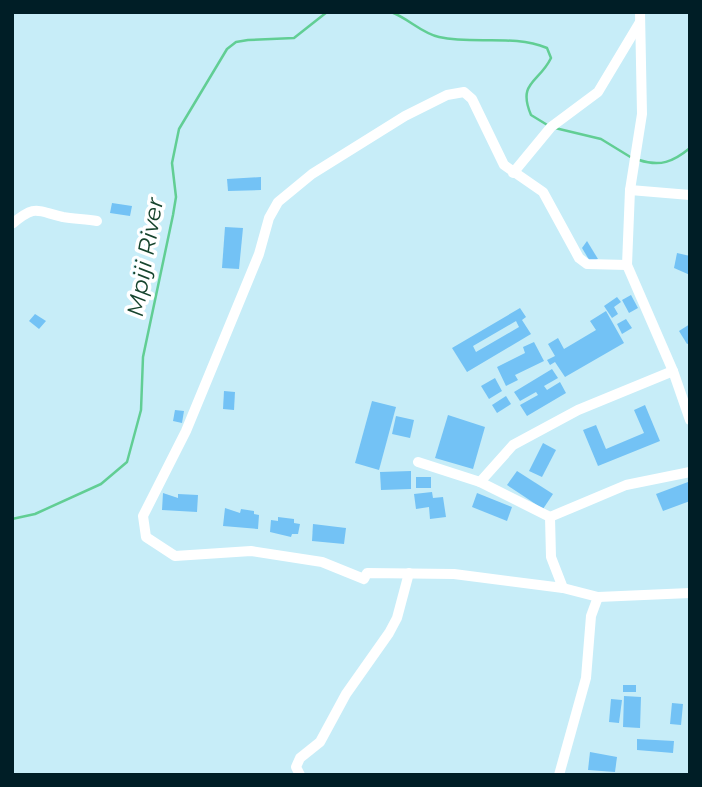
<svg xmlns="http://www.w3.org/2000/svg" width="702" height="787" font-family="Montserrat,sans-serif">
	<rect width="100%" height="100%" fill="#c7edf8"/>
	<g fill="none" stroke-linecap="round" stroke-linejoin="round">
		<g stroke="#61ce94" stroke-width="2.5">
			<path d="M391 12C408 18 421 33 439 37 476 45 512 34 547 48L551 58C539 83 517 82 531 115L549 126"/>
			<path d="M555 128 601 139 632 158"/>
			<path d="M639 160C660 167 673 162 690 148"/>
			<path d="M12 519 35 514 101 484 127 462 141 410 143 357 173 215 176 197 172 163 179 129 227 49 236 42 248 40 294 38 327 12"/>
		</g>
	</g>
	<g fill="#73c2f5" fill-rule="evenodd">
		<path d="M261 177V190L228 191 227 179Z"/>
		<path d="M112 203 132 206 130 216 110 213Z"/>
		<path d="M225 227 243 228 239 269 222 268Z"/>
		<path d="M587 241 598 259 591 263 582 248Z"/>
		<path d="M677 253 690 256V275L674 268Z"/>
		<path d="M631 295 638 308 629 313 622 300Z"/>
		<path d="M617 297 621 302 614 307 618 314 612 318 604 306Z"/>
		<path d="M520 308 526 317 522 320 531 334 467 372 452 348ZM516 321 519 327 476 352 473 346Z"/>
		<path d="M606 311 624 343 565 377 555 362 550 365 547 360 555 356 548 344 558 338 564 349 596 330 590 321Z"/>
		<path d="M35 314 46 321 39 329 29 321Z"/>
		<path d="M626 319 632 328 622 334 617 324Z"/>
		<path d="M690 324V343L687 344 679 331Z"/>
		<path d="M534 342 544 361 515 375 518 380 506 386 497 367 525 353 523 347Z"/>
		<path d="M552 369 558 378 544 386 547 390 560 382 566 393 527 416 520 405 538 395 536 392 520 401 514 392Z"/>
		<path d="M495 378 502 391 489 399 481 386Z"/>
		<path d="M224 391 235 392 234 410 223 409Z"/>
		<path d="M506 396 511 404 497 413 492 405Z"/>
		<path d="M372 401 396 407 379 470 355 463Z"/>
		<path d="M645 405 660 441 598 466 583 430 596 425 606 449 644 433 634 410Z"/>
		<path d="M175 410 184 411 182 423 173 421Z"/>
		<path d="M448 415 485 427 473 469 435 458Z"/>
		<path d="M396 416 414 420 410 438 392 434Z"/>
		<path d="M543 443 556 450 542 477 529 471Z"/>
		<path d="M411 471V489L381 490 380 472Z"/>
		<path d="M517 471 553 494 543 509 507 485Z"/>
		<rect x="416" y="477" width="15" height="11"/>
		<path d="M688 482 690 501 663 511 656 494Z"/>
		<path d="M432 492 433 498 443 497 446 517 430 519 429 507 416 509 414 494Z"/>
		<path d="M163 493 178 498V494L198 495 197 512 162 510Z"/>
		<path d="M477 493 512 507 507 521 472 507Z"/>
		<path d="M225 508 240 513 241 509 254 511V514L259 515 258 529 223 526Z"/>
		<path d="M278 517 294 519V523L300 524 298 534H292L291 537 270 532 271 520 278 521Z"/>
		<path d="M313 524 346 528 344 544 312 541Z"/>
		<rect x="623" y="685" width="13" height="7"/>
		<path d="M624 696 641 697 640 728 623 727Z"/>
		<path d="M611 699 622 700 619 723 609 722Z"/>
		<path d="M672 703 683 704 681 725 670 724Z"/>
		<path d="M637 739 674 741 673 753 637 750Z"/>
		<path d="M590 752 617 757 615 772 588 770Z"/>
	</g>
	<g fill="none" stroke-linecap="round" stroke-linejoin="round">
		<g stroke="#fff" stroke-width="10">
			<path d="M640 12 642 114 630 190 627 265 673 371 690 420"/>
			<path d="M513 173 551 127 598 92 640 22"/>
			<path d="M630 190 690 195"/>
			<path d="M12 224C36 204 36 211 63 217 74 219 86 219 97 221"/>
			<path d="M627 265 587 264 579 258 543 192 504 165 472 99 464 92 447 95 405 116 312 174 278 202 269 218 259 254 186 431 143 516 146 537 175 556 251 551 322 562 364 579 367 573 454 574 563 588 598 597 690 593"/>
			<path d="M418 462 480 482 550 517 551 557 563 588"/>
			<path d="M480 482 513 445 578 410 673 371"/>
			<path d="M550 517 626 485 690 472"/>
			<path d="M300 775 296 767 300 758 320 742 346 694 389 633 397 618 409 573"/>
			<path d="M559 775 586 678 591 616 598 597"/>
		</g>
	</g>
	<g text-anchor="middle" stroke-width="7" stroke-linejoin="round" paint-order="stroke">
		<g font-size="23" font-style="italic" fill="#16442d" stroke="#fff">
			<text transform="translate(145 257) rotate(-80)" y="8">Mpiji River</text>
		</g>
	</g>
	<rect width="702" height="787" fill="none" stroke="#001e26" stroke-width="28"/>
</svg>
